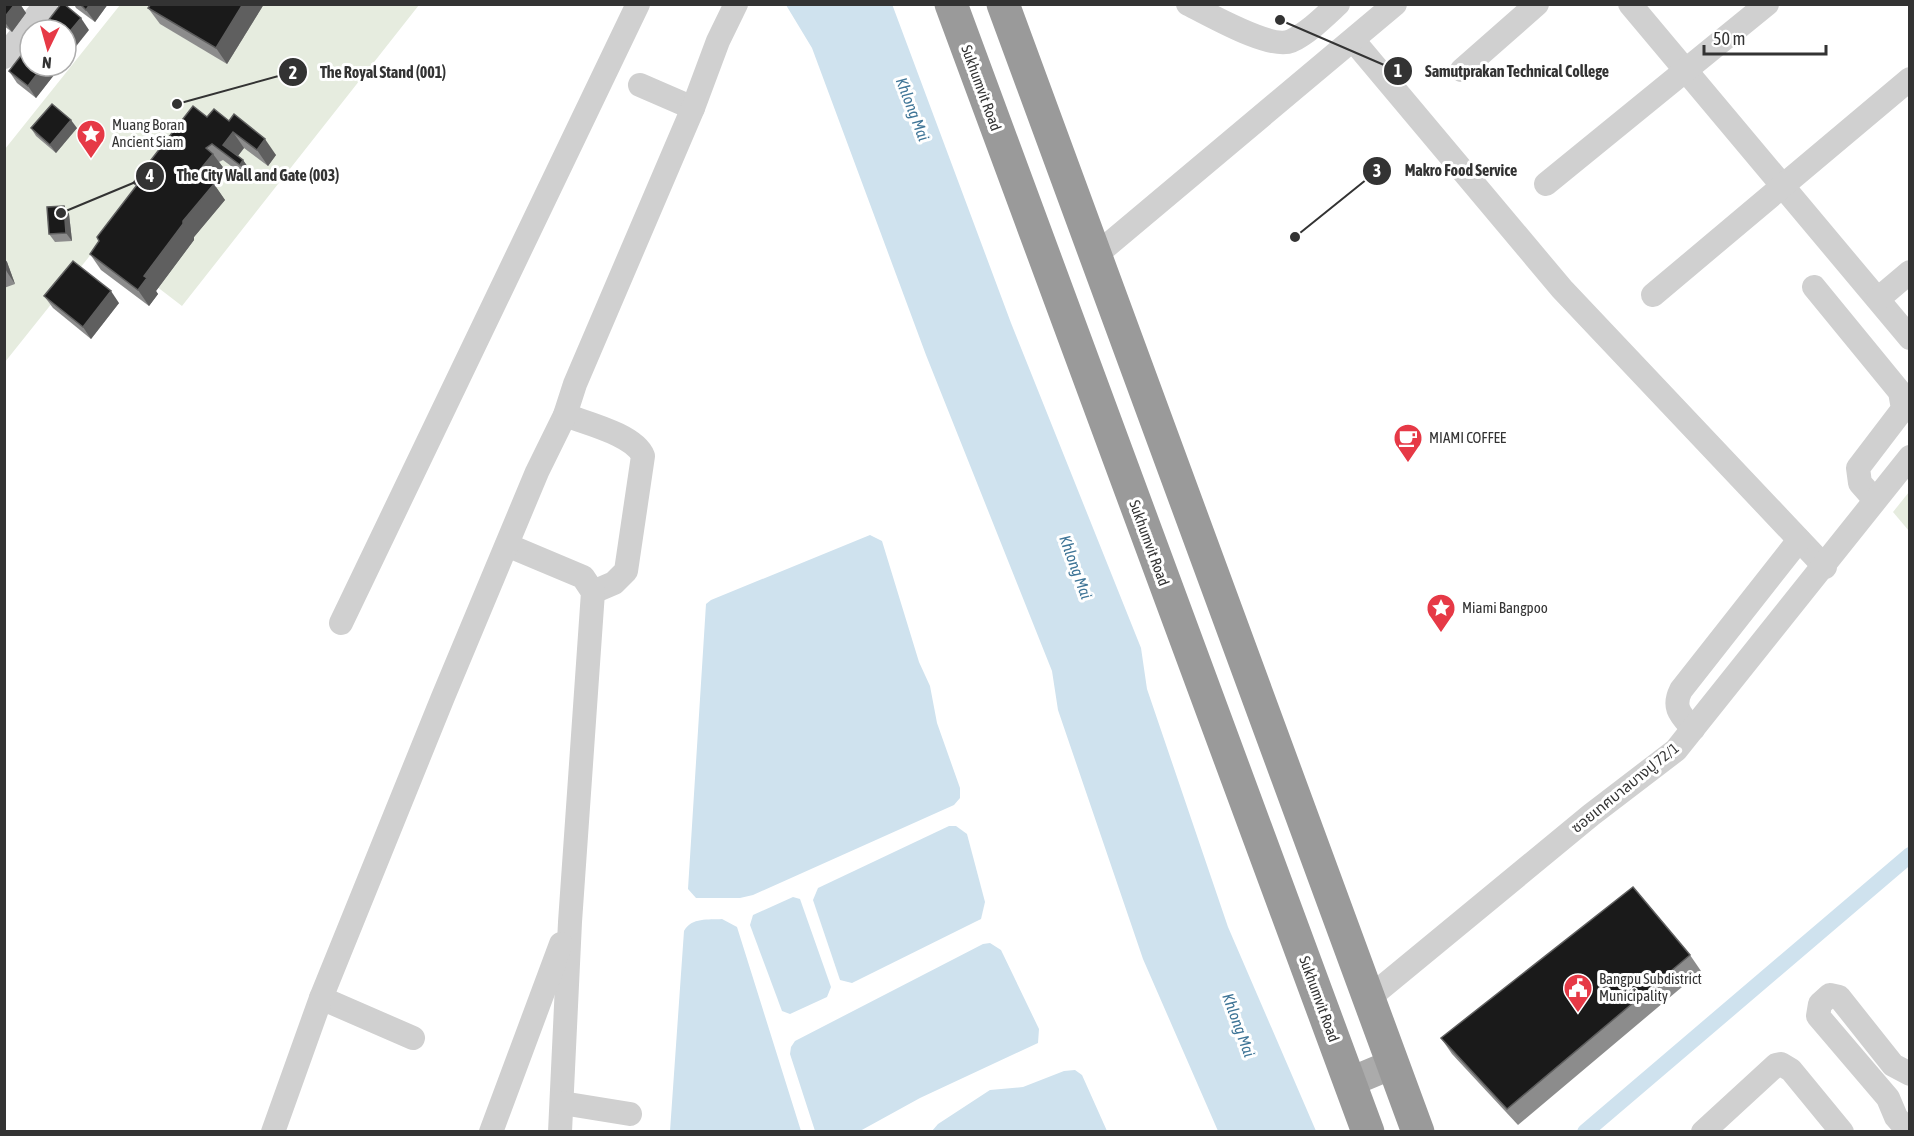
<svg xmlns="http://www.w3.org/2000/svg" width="1914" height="1136" font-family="'Asap Condensed','Noto Sans Thai',sans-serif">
	<rect width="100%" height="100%" fill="#fff"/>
	<g fill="#e6ecdf">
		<path d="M120 5H419L182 306 100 243 5 362V149Z"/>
		<path d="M1909 492V531L1893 512Z"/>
	</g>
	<g fill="#cfe2ee">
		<path d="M892 4 1011 323 1141 648 1147 689 1228 927 1316 1131H1218L1143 959 1058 710 1052 671 926 355 812 48 786 5Z"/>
		<path d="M870 535 882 541 919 662 930 686 937 723 960 788V798L954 805 753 895 740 898H696L688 889 706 604 711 600Z"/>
		<path d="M949 826H956L967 834 985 902 981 919 852 983 840 980 813 900 818 888Z"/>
		<path d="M793 897 800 899 831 987 827 997 790 1014 782 1011 750 925 753 915Z"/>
		<path d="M722 919 737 927 801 1131H670L684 931C692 917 708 920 722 919Z"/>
		<path d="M990 943 1001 950 1039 1029 1038 1043 920 1098 860 1131H815L790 1054 791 1047 795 1041 983 944Z"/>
		<path d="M1075 1070 1082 1075 1107 1131H932L938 1124 990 1090 1023 1087 1064 1071Z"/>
	</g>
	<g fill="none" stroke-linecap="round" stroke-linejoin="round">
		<path stroke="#cfe2ee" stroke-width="16" d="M1585 1132 1910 855"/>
		<g stroke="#d0d0d0" stroke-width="24">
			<path d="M1188 4C1209 14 1270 50 1291 41 1308 33 1324 17 1338 4"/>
			<path d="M1630 4 1910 338"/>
			<path d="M1353 40 1562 289 1825 567"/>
			<path d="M4 57 46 4"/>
			<path d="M1462 70 1537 4"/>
			<path d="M640 85 693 108"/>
			<path d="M1546 184 1767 4"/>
			<path d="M1096 255 1395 4"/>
			<path d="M1814 287 1900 392 1903 409 1858 468 1860 483 1875 500"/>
			<path d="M1653 295 1910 79"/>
			<path d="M1878 299 1910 272"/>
			<path d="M565 415C586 423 635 435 643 456L626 571 614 583 593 592"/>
			<path d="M507 545 583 577 593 592 570 922 560 1132"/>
			<path d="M341 623 638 4"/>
			<path d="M1693 729C1681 715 1672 708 1681 690L1799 540"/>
			<path d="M321 998 413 1038"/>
			<path d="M1369 998 1591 815 1676 750 1910 457"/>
			<path d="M562 1103 630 1114"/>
			<path d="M273 1132 321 998 443 697 537 472 565 415 575 384 693 108 718 41 736 4"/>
			<path d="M491 1132 561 944"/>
			<path d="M1703 1132 1776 1065 1781 1064 1791 1070 1842 1132"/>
			<path d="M1909 1132 1896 1117 1888 1098 1818 1016 1820 1004 1830 995 1839 997 1893 1065 1910 1074"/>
		</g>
		<path stroke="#ababab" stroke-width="30" d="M1350 1082 1393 1064"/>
		<g stroke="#9a9a9a" stroke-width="33">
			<path d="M951 4 1368 1132"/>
			<path d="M1003 4 1418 1132"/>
		</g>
	</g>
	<g fill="#8c8c8c">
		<path d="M4 4H20L26 13 12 32 4 26Z"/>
		<path d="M74 4H108L95 22 76 8Z"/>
		<path d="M151 4H264L227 64 160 24 148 8Z"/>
		<path d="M30 66H61L36 98 17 83 9 71Z"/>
		<path d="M207 117 276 155 268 166 244 148 238 156 243 160 254 176 251 181 223 160 219 162 225 170 213 183 225 200 194 237V240L156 291 158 294 149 306 101 270 90 254 99 241 136 186 133 183Z"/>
		<path d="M31 128H77L56 153 36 136Z"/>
		<path d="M64 206 69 214 72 241 55 242 49 234Z"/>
		<path d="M4 258 7 262 15 284 4 288Z"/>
		<path d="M44 296 119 303 91 339 53 308Z"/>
		<path d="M1690 955 1701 971 1518 1125 1452 1054 1441 1038Z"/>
	</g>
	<g fill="#5f5f5f">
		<path d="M15 4H20L26 13 12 32 4 21V18Z"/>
		<path d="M90 4H108L95 22 86 10Z"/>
		<path d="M243 4H264L227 64 216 48Z"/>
		<path d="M81 18 89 30 66 59V36Z"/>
		<path d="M43 66H61L36 98 28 86Z"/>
		<path d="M71 120 77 128 56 153 50 145Z"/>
		<path d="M233 132 244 148 234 161 223 145Z"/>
		<path d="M265 139 276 155 268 166 257 150Z"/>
		<path d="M213 154 225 170 210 187 199 171Z"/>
		<path d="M243 160 254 176 251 181 240 165Z"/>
		<path d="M214 184 225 200 194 237V240L156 291 158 294 149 306 138 290 144 276 183 221Z"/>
		<path d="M64 206 69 214 72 241 66 233Z"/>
		<path d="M4 258 7 262 15 284 7 272 4 266Z"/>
		<path d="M111 291 119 303 91 339 83 327Z"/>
	</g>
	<g fill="#1a1a1a" stroke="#5f5f5f" stroke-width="1.5">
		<path d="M4 4H15L4 18Z"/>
		<path d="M61 4H64L81 18 66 36V30H41Z"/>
		<path d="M80 4H90L86 10Z"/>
		<path d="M151 4H243L216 48 148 8Z"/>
		<path d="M30 44V66H43L28 86 9 71Z"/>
		<path d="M52 104 71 120 50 145 31 128Z"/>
		<path d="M193 106 207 117 214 109 229 121 234 114 265 139 257 150 233 132 223 145 243 160 240 165 212 144 206 148 213 154 199 171 214 184 183 221V224L144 276 147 278 138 290 90 254 99 241 97 237 137 185 133 183Z"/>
		<path d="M64 206 66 233 49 234 47 207Z"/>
		<path d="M73 261 111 291 83 327 44 296Z"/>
		<path d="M1633 887 1690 955 1507 1109 1441 1038Z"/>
	</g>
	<defs>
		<g id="sight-pin" transform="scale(1.5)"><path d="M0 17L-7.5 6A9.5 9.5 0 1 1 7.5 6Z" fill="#e63946" stroke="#fff"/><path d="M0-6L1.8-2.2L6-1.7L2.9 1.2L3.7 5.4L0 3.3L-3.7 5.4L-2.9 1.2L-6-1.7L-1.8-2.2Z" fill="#fff"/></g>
		<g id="cafe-pin" transform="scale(1.5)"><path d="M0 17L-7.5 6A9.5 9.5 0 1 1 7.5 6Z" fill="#e63946" stroke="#fff"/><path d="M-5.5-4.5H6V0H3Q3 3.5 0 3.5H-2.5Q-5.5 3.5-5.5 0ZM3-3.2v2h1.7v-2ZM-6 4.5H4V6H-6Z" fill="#fff"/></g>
		<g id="civic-pin" transform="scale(1.5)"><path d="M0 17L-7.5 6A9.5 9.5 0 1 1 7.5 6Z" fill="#e63946" stroke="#fff"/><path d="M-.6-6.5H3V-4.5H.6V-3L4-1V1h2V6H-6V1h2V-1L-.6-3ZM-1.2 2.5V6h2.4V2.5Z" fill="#fff"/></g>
	</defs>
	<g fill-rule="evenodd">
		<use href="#sight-pin" x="91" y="134"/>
		<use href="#cafe-pin" x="1408" y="438"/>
		<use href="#sight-pin" x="1441" y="608"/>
		<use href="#civic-pin" x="1578" y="988"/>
	</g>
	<g text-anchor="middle" stroke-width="6" stroke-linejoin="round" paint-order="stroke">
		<g font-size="15" fill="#333" stroke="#fff">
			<text transform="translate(981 88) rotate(70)" y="5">Sukhumvit Road</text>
			<text transform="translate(1149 543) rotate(70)" y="5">Sukhumvit Road</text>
			<text transform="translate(1625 788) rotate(-39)" y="5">ซอยเทศบาลบางปู 72/1</text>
			<text transform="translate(1319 999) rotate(70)" y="5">Sukhumvit Road</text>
		</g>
		<g font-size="15" fill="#333" stroke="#fff" text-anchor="start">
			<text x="112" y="130">Muang Boran<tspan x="112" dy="17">Ancient Siam</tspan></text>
			<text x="1429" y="443">MIAMI COFFEE</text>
			<text x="1462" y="613">Miami Bangpoo</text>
			<text x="1599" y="984">Bangpu Subdistrict<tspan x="1599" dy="17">Municipality</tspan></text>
		</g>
		<g font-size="16" font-style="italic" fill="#3f7597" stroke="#fff">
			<text transform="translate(913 109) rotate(69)" y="6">Khlong Mai</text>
			<text transform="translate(1076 567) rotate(70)" y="6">Khlong Mai</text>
			<text transform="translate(1239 1025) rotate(70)" y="6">Khlong Mai</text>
		</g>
	</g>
	<path fill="none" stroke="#333" stroke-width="2" d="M1280 20L1398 71M177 104L293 72M1295 237L1377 171M61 213L150 176"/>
	<g fill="#333" stroke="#fff" stroke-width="2">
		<circle cx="1280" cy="20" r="6"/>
		<circle cx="177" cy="104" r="6"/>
		<circle cx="1295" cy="237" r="6"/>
		<circle cx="61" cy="213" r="6"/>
		<circle cx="1398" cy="71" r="15"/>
		<circle cx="293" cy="72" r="15"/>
		<circle cx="1377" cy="171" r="15"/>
		<circle cx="150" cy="176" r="15"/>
	</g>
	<g font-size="18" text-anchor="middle" font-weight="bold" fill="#fff">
		<text x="1398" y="77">1</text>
		<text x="293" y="79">2</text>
		<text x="1377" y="177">3</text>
		<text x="150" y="182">4</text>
	</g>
	<g font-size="16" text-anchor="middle" font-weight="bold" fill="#333" stroke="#fff" stroke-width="6" stroke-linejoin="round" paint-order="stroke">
		<text x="1517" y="77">Samutprakan Technical College</text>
		<text x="383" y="78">The Royal Stand (001)</text>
		<text x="1461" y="176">Makro Food Service</text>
		<text x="258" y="181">The City Wall and Gate (003)</text>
	</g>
	<rect width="1914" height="1136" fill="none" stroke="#333333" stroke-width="12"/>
	<g transform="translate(48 48) rotate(185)"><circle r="28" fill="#ffffff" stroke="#adadad" stroke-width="1.5"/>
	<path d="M0-4.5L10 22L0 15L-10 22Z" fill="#e63946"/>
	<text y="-9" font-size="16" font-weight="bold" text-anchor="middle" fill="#333333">N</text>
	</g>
	<path d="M1704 45v9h122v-9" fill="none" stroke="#333333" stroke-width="3"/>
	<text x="1713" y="45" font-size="18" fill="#333333" stroke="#ffffff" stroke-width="4.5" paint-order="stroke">50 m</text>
</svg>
